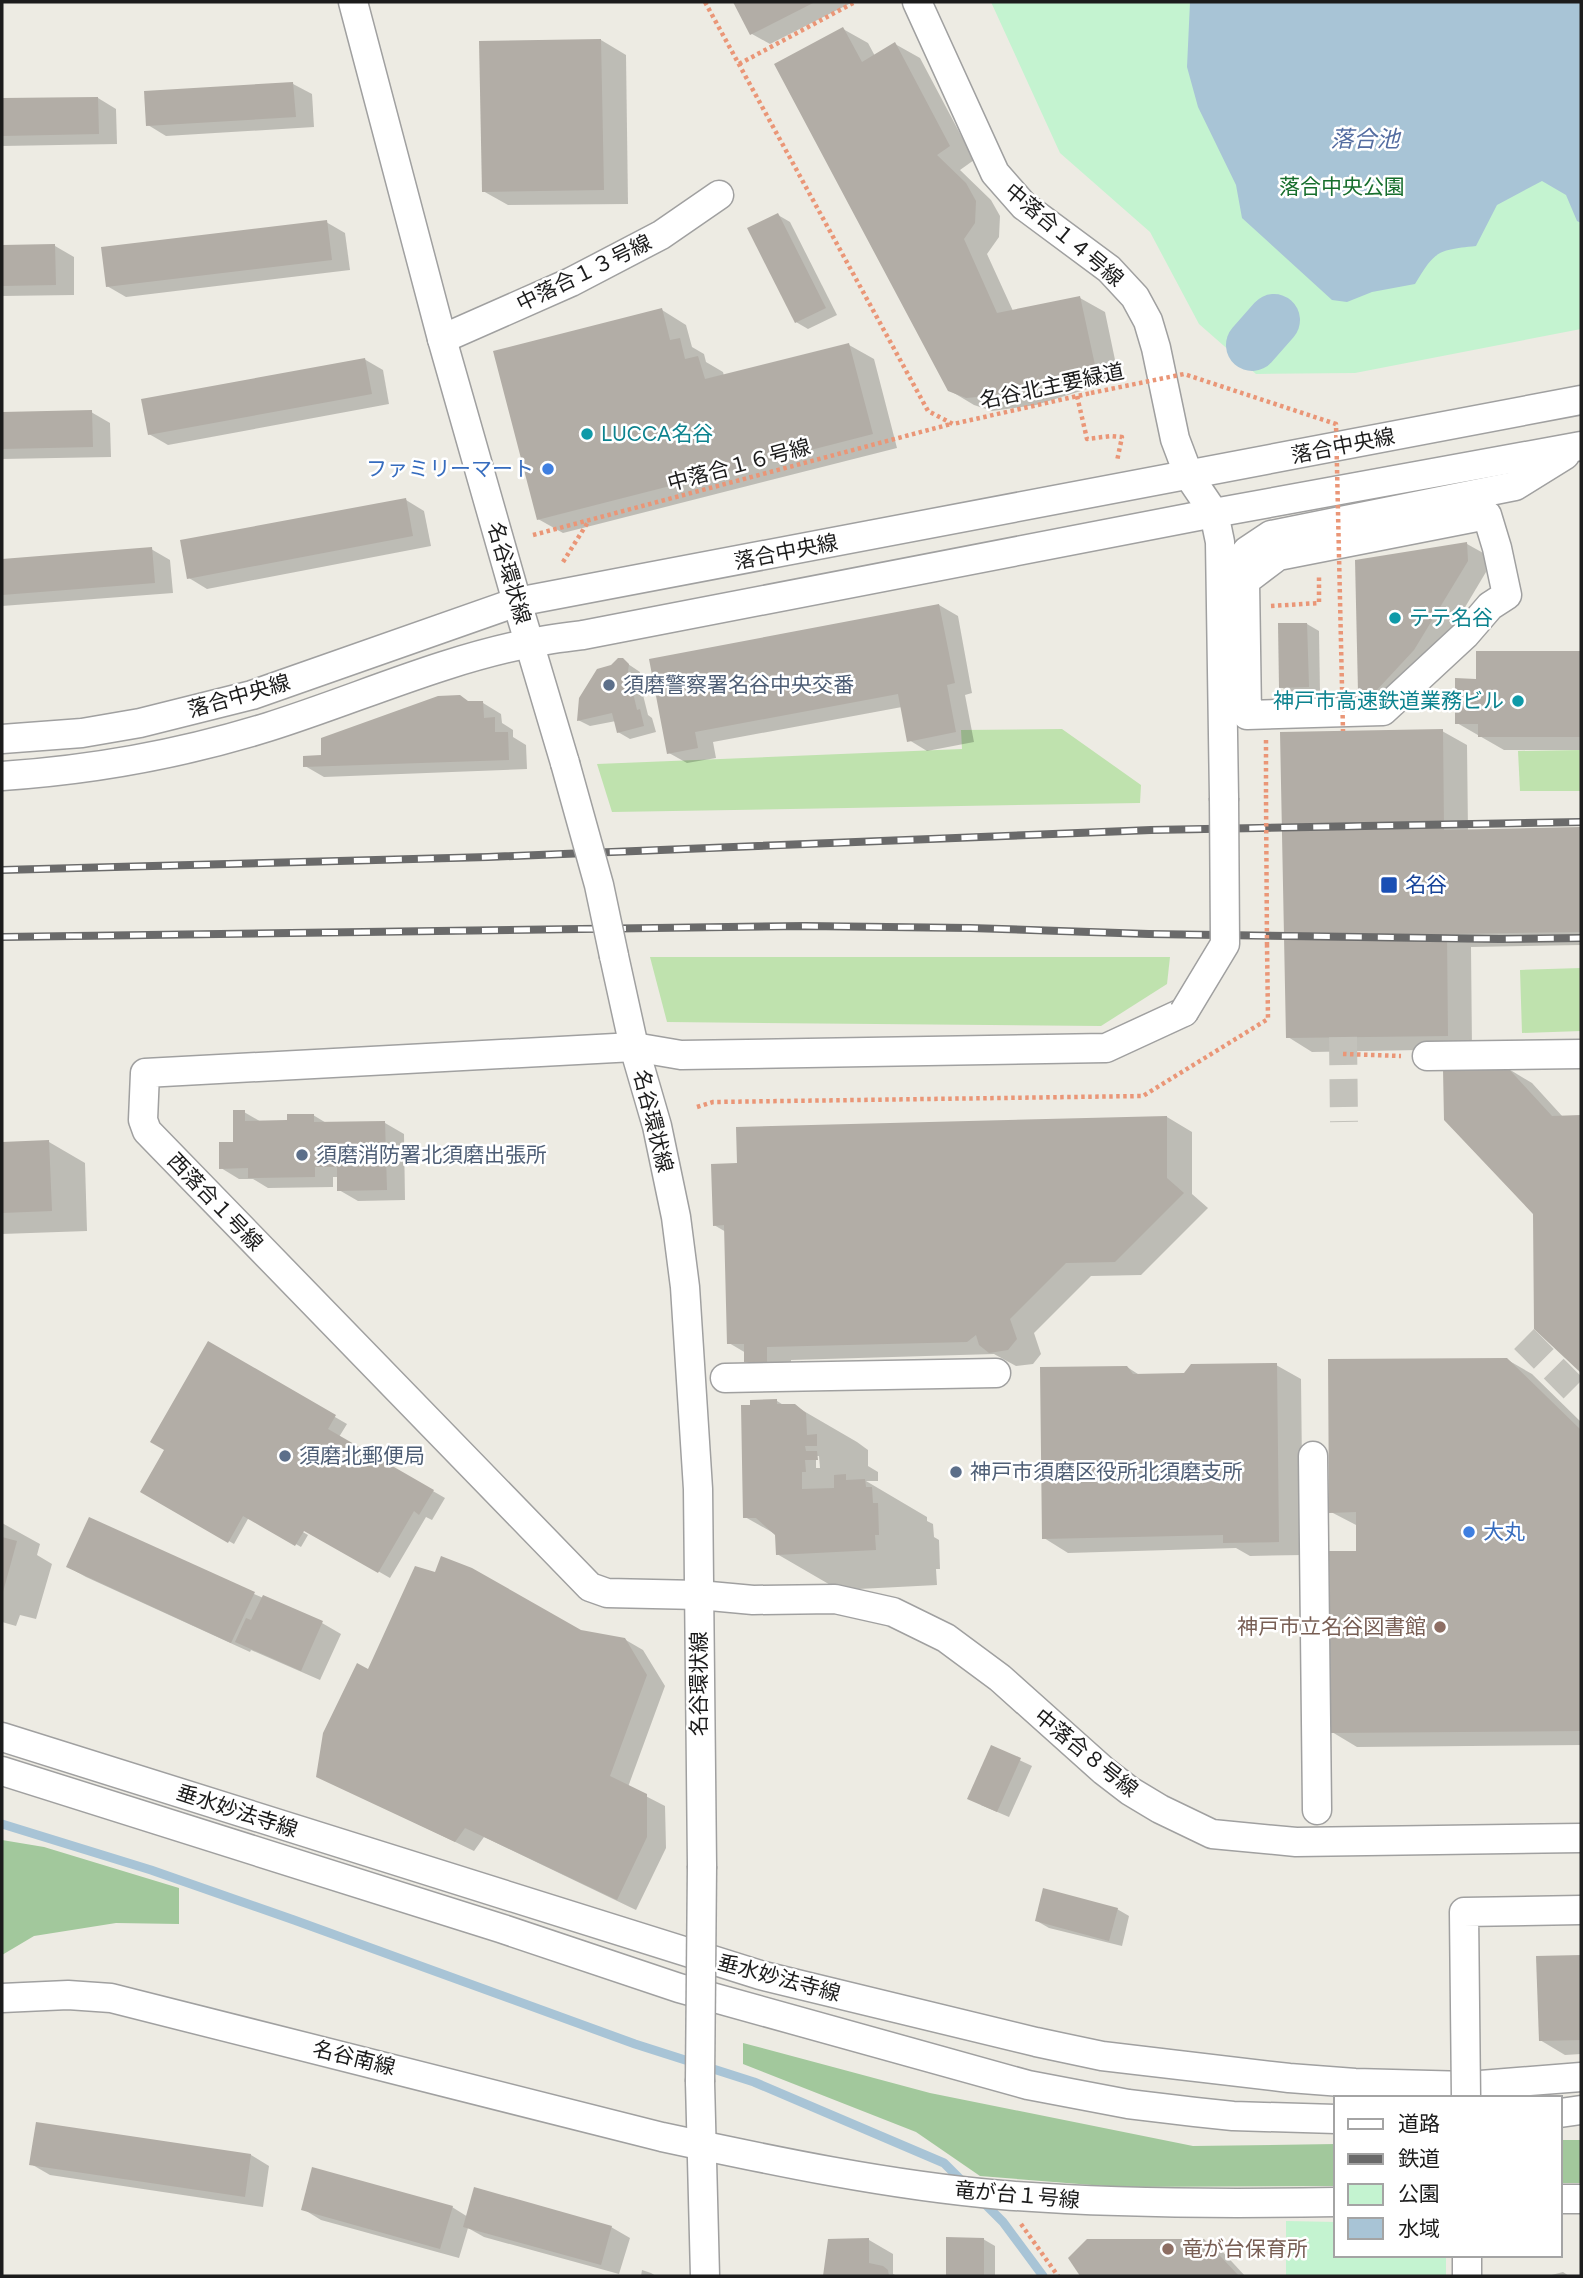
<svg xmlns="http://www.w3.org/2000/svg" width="1583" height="2278" font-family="Figtree,'Noto Sans JP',sans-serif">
	<rect width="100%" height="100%" fill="#edebe3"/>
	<g fill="#bfe2ae">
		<path d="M1062 729 1141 785 1140 803 612 812 597 764 962 749 961 730Z"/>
		<path d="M1581 750V791H1520L1518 751Z"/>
		<path d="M650 957H1170L1167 984 1101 1026 667 1022Z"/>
		<path d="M1581 968V1031L1522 1033 1520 970Z"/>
	</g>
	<g fill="#a2c89c">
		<path d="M2 1840 44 1847 179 1888V1924L116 1923 34 1936 2 1955Z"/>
		<path d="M743 2043 930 2093 1193 2146 1336 2144V2186L1117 2187 980 2176 916 2132 743 2064Z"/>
		<rect x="1560" y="2140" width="21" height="43"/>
	</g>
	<g fill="#c4f3d0">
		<path d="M991 2H1581V329L1355 373 1256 374 1199 324 1150 232 1060 153Z"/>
		<path d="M1286 2221 1336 2222V2255H1446V2276H1286Z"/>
	</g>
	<path fill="#a8c4d6" d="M1190 2H1581V223L1577 221 1566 195 1542 181 1497 205 1476 246C1437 250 1435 251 1415 284L1372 292 1347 302 1332 300 1242 218 1236 185 1198 107 1187 67Z"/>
	<g fill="#0003" fill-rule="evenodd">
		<path d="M735 2H853L770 44 752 34Z"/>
		<path d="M843 29 868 43 875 56 895 44 920 58 974 160 960 170 991 200 1000 216 999 237 987 254 1013 311 1080 298 1105 312 1119 379 1036 405 992 411 974 405 949 390Z"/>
		<path d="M601 40 626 55 628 204 508 205 483 191Z"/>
		<path d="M293 84 312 94 314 127 166 136 148 125Z"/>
		<path d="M98 98 116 109 117 144 2 146V100Z"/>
		<path d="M778 215 790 222 837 315 808 329 796 322Z"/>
		<path d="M326 222 345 233 350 270 126 297 107 286Z"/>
		<path d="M55 246 74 257V295L2 296V247Z"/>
		<path d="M662 310 686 325 692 347 704 354 706 362 723 372 724 376 849 345 874 359 897 448 563 533 538 519Z"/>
		<path d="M364 359 383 370 389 404 168 445 149 434Z"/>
		<path d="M91 412 110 423 111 457 2 459V414Z"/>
		<path d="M406 500 424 511 431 546 207 589 189 578Z"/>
		<path d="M1467 544 1485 554 1486 572 1433 661 1379 702 1360 691Z"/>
		<path d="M151 549 170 560 173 593 2 606V561Z"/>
		<path d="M939 605 958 616 972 693 965 695 974 742 927 751 909 740 902 707 713 742 716 758 687 763 669 753 651 660Z"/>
		<path d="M1307 624 1319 631 1320 693 1293 694 1281 687Z"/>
		<path d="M1581 652V750H1504L1457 723 1477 680V653Z"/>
		<path d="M622 660 640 672 639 679 648 715 652 718 656 732 630 739 618 732 616 721 590 726 578 720Z"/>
		<path d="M471 703H483L501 714 502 723 513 730V737L526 745 527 769 324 777 305 766 322 756Z"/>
		<path d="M1442 731 1467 745 1468 831 1581 829V945L1471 947 1472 1049 1312 1052 1288 1037Z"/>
		<path d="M1507 1068 1532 1083 1563 1117H1581V1370L1535 1329V1213Z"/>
		<path d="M244 1112 263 1123 288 1122 313 1115 328 1124 385 1123 404 1134 405 1200 358 1201 339 1190V1177H333V1187L268 1188 253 1179H239L221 1168 235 1144Z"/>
		<path d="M1167 1117 1192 1132V1194L1208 1208 1141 1275 1091 1276 1034 1333 1041 1354 1033 1364 1016 1366 994 1354 791 1360V1375L770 1376 746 1361V1353L729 1343 726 1232 714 1225 739 1165Z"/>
		<path d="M49 1142 85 1163 87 1231 2 1234V1144Z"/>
		<path d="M209 1344 347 1424 339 1437 445 1498 432 1520 426 1517 390 1578 221 1481 220 1484 308 1535 301 1547 249 1517 234 1544 142 1491 166 1449Z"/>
		<path d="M1506 1359 1532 1374 1581 1422V1745L1357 1747 1332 1732 1358 1552V1526L1331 1512Z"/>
		<path d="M1276 1365 1301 1379 1303 1555 1250 1556 1236 1548 1068 1553 1044 1538 1127 1367 1141 1376 1185 1375Z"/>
		<path d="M777 1401 785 1406H795L857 1442 868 1450V1466L878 1472V1481H866L927 1517V1521L933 1524 934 1537 939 1540 940 1569H936L937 1585 839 1590 777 1554V1535L745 1517ZM816 1456H819L820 1468H816Z"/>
		<path d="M2 1523 40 1544 37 1555 52 1564 36 1619 20 1615 16 1626 2 1622Z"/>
		<path d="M68 1567 254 1594 322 1623 341 1634 320 1680 251 1650 250 1652 86 1577Z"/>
		<path d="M436 1574 580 1631 624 1639 643 1650 665 1686 628 1787 665 1806 666 1848 636 1910 484 1837 474 1851 318 1776 369 1671Z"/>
		<path d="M992 1747 1032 1766 1009 1817 981 1805Z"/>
		<path d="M1117 1909 1129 1916 1122 1946 1049 1928 1037 1921Z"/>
		<path d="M1581 1957V2054L1565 2055 1540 2040 1538 1958Z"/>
		<path d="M251 2155 269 2166 263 2207 50 2175 31 2164Z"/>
		<path d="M452 2207 468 2217 611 2227 630 2238 619 2274 484 2237 468 2228 459 2258 321 2220 303 2209Z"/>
		<path d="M948 2239H983L995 2246V2276H947Z"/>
		<path d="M869 2240 893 2254V2274L897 2276H825L826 2269Z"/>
		<path d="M1203 2240 1222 2251 1245 2276H1082L1071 2258Z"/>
		<path d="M642 2270 651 2273 656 2276H641Z"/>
		<path d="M1563 2272 1569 2276H1548Z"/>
	</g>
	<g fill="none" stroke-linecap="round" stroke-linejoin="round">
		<g stroke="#a8c4d6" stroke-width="9">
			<path d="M2 1824 151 1870 294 1920 635 2044 754 2082 944 2163 965 2184"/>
			<path d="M980 2199 1003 2222 1043 2276"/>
		</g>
		<path stroke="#a8c4d6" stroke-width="52" d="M1252 345 1274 320"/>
	</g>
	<g fill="#b2ada6">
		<path d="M733 2H815L750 35Z"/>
		<path d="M843 27 862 62 895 42 950 146 937 155 966 183 976 201 975 223 964 239 997 313 1080 296 1095 365 1010 391 989 396 966 398 948 391 774 64Z"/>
		<path d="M601 39 604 190 482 192 479 41Z"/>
		<path d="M293 82 296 117 146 126 144 91Z"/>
		<path d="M98 97 99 134 2 136V98Z"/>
		<path d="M778 213 826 308 795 323 747 228Z"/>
		<path d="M327 220 332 260 106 287 101 247Z"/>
		<path d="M55 244 56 285 2 286V245Z"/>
		<path d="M662 308 670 340 680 338 685 359 698 356 705 379 849 343 873 434 537 520 493 351Z"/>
		<path d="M365 358 372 394 148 435 141 399Z"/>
		<path d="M92 410 93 447 2 449V412Z"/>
		<path d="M406 498 413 536 187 579 180 540Z"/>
		<path d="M1467 542 1468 561 1414 650 1375 692H1358L1355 560Z"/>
		<path d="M152 547 155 583 2 595V559Z"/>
		<path d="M939 604 955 683 947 685 956 732 907 742 898 694 695 732 698 748 667 754 649 659Z"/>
		<path d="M1278 623H1307L1309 687 1279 688Z"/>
		<path d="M1476 651H1581V737H1478V724H1455V678L1476 679Z"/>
		<path d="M618 658H623L629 664 628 671 637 710 640 709 644 726 617 733 612 713 577 721 579 698 597 669 611 665Z"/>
		<path d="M460 695 468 701H483L484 718 495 717V732H508L509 760 303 767V756L321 755V738L438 696Z"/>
		<path d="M1443 729 1444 830 1581 827V932L1447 934 1448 1036 1286 1038 1280 732Z"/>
		<path d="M1507 1067 1552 1116 1581 1115V1373L1534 1329 1533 1214 1444 1120 1443 1069Z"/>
		<path d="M233 1110H245V1121L287 1120V1114H314V1122L385 1121 387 1190 337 1191V1167H315V1177L248 1178V1168L219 1169V1142H233Z"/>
		<path d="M1167 1116V1178L1184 1193 1115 1262 1066 1263 1010 1319 1017 1339 1008 1350 989 1353 979 1345 976 1335 967 1342 767 1347V1362H744V1344H727L724 1225 713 1226 711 1164 737 1163 736 1127Z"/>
		<path d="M49 1140 52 1211 2 1213V1142Z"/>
		<path d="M208 1341 336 1415 328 1429 434 1490 419 1515 414 1511 378 1573 304 1531 295 1546 243 1516 228 1543 140 1492 164 1450 150 1442Z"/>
		<path d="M1507 1358 1581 1430V1731L1330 1733 1329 1551H1356V1512L1329 1513 1328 1359Z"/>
		<path d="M1277 1363 1279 1542 1223 1543V1535L1042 1539 1040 1367 1127 1366 1133 1374 1184 1373 1191 1364Z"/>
		<path d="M777 1399V1404H795L806 1413 807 1435 817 1434V1446H805L806 1451H817L818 1460H805L806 1472H802V1489L834 1488V1475L846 1474V1480L865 1479 866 1487H872L873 1503H878L879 1535H875L876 1550 776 1555 775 1535 756 1518H743L741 1405H750V1400Z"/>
		<path d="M89 1517 255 1592 231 1643 66 1567Z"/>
		<path d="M2 1537 17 1541 3 1592H2Z"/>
		<path d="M441 1556 472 1568 581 1630 625 1638 647 1675 610 1776 647 1794V1837L617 1900 465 1828 455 1842 316 1777 323 1733 357 1663 368 1669 415 1566 435 1572Z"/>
		<path d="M263 1595 323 1621 301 1671 235 1642 246 1618 251 1620Z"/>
		<path d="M991 1745 1021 1758 997 1812 967 1799Z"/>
		<path d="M1043 1888 1118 1908 1109 1941 1035 1921Z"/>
		<path d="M1581 1955V2040L1539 2041 1536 1956Z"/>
		<path d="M36 2122 251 2154 245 2197 29 2165Z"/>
		<path d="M312 2167 453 2206 440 2249 301 2210Z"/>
		<path d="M474 2187 612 2226 601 2265 463 2227Z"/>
		<path d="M946 2237 984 2238V2276H946Z"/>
		<path d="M869 2238V2263L883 2266 888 2270 889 2276H823L828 2239Z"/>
		<path d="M1087 2239H1204L1239 2276H1080L1068 2258Z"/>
	</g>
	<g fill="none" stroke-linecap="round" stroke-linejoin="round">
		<g stroke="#c3c2bb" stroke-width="28" stroke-dasharray="28 14" stroke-linecap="butt">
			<path d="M1343 1037 1344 1122"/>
			<path d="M1524 1339 1581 1396"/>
		</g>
		<g stroke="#a0a0a0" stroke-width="31">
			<g id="minor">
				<path d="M353 2 442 339 517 602 565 763"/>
				<path d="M917 2 995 173 1024 206 1109 269 1135 297 1148 321 1156 348 1175 439 1189 476 1214 513 1220 542 1224 798"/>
				<path d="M442 339 571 282 661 235 719 195"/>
				<path d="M1487 515 1497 548 1507 595 1490 606 1465 635 1383 711 1247 715 1245 581 1278 556Z"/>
				<path d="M1222 581 1247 551 1271 535 1515 486 1565 455"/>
				<path d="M2 739 82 733 140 723 252 695 517 602 1581 400"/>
				<path d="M2 776C92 770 181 754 268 727 354 700 442 660 531 643 548 639 566 637 583 635L1214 513 1581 446"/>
				<path d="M614 956 634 1047 657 1126 676 1217 685 1287 698 1489 702 1866"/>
				<path d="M1184 1012 1106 1048 681 1055 634 1047 145 1073 143 1120 147 1131 590 1587 607 1593 699 1595 753 1600 835 1599 893 1612 946 1638 1000 1678 1104 1771 1130 1791 1160 1809 1212 1834 1296 1842 1581 1838"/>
				<path d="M1427 1056 1581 1054"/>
				<path d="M725 1378 996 1373"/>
				<path d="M1313 1456 1317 1810"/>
				<path d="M2 1737 760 1975 1036 2042 1102 2056 1289 2078 1355 2083 1468 2086 1581 2077"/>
				<path d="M2 1771 500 1928 679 1988 1028 2085 1128 2104 1195 2112 1233 2116 1336 2119"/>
				<path d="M2 1998 68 1995 111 1998 662 2137C774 2161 887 2185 1002 2195 1113 2204 1225 2204 1336 2202"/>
				<path d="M700 2082 705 2276"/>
				<path d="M1560 2113 1581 2110"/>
				<path d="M1560 2199H1581"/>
				<path d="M1467 2255V2276"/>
			</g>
		</g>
		<g stroke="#ea9677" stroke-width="4.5" stroke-dasharray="3.5 3.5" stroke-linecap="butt">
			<path d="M705 2 928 411 953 424 1091 393"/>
			<path d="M739 64 855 2"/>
			<path d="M1077 396 1087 439 1111 436 1122 437 1117 461"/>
			<path d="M533 535 951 424"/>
			<path d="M563 562 588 522"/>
			<path d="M1271 606 1319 603V577"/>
			<path d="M1266 740V795"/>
			<path d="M1343 1054 1401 1056"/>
			<path d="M697 1107 713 1102 1143 1096 1268 1019 1267 945"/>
			<path d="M1021 2224 1058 2276"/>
		</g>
		<use href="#minor" stroke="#fff" stroke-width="28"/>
		<g stroke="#6a6a6a" stroke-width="8">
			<g id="rail">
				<path d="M2 870 488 857 1151 830 1581 822"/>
				<path d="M2 937 805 926 970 928 1149 934 1500 939 1581 938"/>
			</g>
		</g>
		<use href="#rail" stroke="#fff" stroke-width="5" stroke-dasharray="16" stroke-linecap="butt"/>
		<g stroke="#a0a0a0" stroke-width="31" stroke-linecap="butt">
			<g id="minor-bridge">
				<path d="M565 763 599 885 614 956"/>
				<path d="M1184 1012 1225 944 1224 798"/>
				<path d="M700 2082 702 1866"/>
				<path d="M1466 2098 1464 1912 1581 1910"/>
			</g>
		</g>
		<g stroke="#ea9677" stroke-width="4.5" stroke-dasharray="3.5 3.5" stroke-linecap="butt">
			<path d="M1091 393 1184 374 1336 424 1343 731"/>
			<path d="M1266 795 1267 945"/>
		</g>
		<use href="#minor-bridge" stroke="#fff" stroke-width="28"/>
	</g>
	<g fill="#0f9aa8" stroke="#fff" stroke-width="2.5">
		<circle cx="587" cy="434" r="7"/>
		<circle cx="1395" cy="618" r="7"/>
		<circle cx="1518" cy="701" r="7"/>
	</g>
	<g fill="#3f7fe0" stroke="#fff" stroke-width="2.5">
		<circle cx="548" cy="469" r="7"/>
		<circle cx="1469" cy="1532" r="7"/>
	</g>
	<g fill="#5c6f8a" stroke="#fff" stroke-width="2.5">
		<circle cx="609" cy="685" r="7"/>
		<circle cx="302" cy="1155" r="7"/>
		<circle cx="285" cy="1456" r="7"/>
		<circle cx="956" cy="1472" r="7"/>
	</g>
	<rect fill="#1a4fb4" stroke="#fff" stroke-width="2.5" x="1380" y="876" width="18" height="18" rx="3.5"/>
	<g fill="#8d6e63" stroke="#fff" stroke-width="2.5">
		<circle cx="1440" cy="1627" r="7"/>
		<circle cx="1168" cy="2249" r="7"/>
	</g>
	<g text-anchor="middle" stroke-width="5" stroke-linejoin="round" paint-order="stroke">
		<g font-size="21" fill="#176e2d" stroke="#fff">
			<text x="1342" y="194">落合中央公園</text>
		</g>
		<g font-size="21" fill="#1c1c1c" stroke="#fff">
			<text transform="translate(1064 235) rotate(40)" y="7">中落合１４号線</text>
			<text transform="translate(584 273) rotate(-26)" y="7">中落合１３号線</text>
			<text transform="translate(1052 386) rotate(-12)" y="7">名谷北主要緑道</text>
			<text transform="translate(1343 446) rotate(-11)" y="7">落合中央線</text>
			<text transform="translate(739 465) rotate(-15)" y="7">中落合１６号線</text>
			<text transform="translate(786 552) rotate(-11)" y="7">落合中央線</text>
			<text transform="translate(509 573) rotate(74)" y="7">名谷環状線</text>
			<text transform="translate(239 696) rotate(-16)" y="7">落合中央線</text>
			<text transform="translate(653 1121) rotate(76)" y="7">名谷環状線</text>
			<text transform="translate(215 1202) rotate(46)" y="7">西落合１号線</text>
			<text transform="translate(699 1684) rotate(-90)" y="7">名谷環状線</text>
			<text transform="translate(1086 1753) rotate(39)" y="7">中落合８号線</text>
			<text transform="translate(237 1811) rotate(18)" y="7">垂水妙法寺線</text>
			<text transform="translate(779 1978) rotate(15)" y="7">垂水妙法寺線</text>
			<text transform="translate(354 2058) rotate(14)" y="7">名谷南線</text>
			<text transform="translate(1017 2195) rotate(5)" y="7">竜が台１号線</text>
		</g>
		<g font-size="21" fill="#0d838f" stroke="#fff" text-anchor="start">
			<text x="601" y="441">LUCCA名谷</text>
			<text x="1409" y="625">テテ名谷</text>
			<text x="1504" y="708" text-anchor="end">神戸市高速鉄道業務ビル</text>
		</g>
		<g font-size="21" fill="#366cbe" stroke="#fff" text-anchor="end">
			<text x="534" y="476">ファミリーマート</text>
			<text x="1483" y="1539" text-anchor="start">大丸</text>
		</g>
		<g font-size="21" fill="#4e5e75" stroke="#fff" text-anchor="start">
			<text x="623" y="692">須磨警察署名谷中央交番</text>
			<text x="316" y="1162">須磨消防署北須磨出張所</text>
			<text x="299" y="1463">須磨北郵便局</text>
			<text x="970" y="1479">神戸市須磨区役所北須磨支所</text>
		</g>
		<g font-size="21" fill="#164399" stroke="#fff" text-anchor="start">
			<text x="1405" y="892">名谷</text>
		</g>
		<g font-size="21" fill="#785e54" stroke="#fff" text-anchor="end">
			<text x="1426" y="1634">神戸市立名谷図書館</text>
			<text x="1182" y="2256" text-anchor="start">竜が台保育所</text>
		</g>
		<g font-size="23" font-style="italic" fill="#546da1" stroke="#fff">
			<text x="1365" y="147">落合池</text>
		</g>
	</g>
	<rect width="1583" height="2278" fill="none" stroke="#1c1c1c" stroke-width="7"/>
	<rect x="1334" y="2096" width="228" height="161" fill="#ffffff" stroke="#a4a4a4" stroke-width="2"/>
	<rect x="1348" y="2119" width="35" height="10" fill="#ffffff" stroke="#a4a4a4" stroke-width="2"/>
	<text x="1398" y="2131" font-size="21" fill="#1c1c1c">道路</text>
	<rect x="1348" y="2154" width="35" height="10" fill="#6a6a6a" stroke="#a4a4a4" stroke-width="2"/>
	<text x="1398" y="2166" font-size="21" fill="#1c1c1c">鉄道</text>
	<rect x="1348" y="2184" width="35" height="21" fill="#c4f3d0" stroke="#a4a4a4" stroke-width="2"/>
	<text x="1398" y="2201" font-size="21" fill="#1c1c1c">公園</text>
	<rect x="1348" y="2218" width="35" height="21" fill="#a8c4d6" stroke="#a4a4a4" stroke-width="2"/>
	<text x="1398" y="2236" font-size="21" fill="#1c1c1c">水域</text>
</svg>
